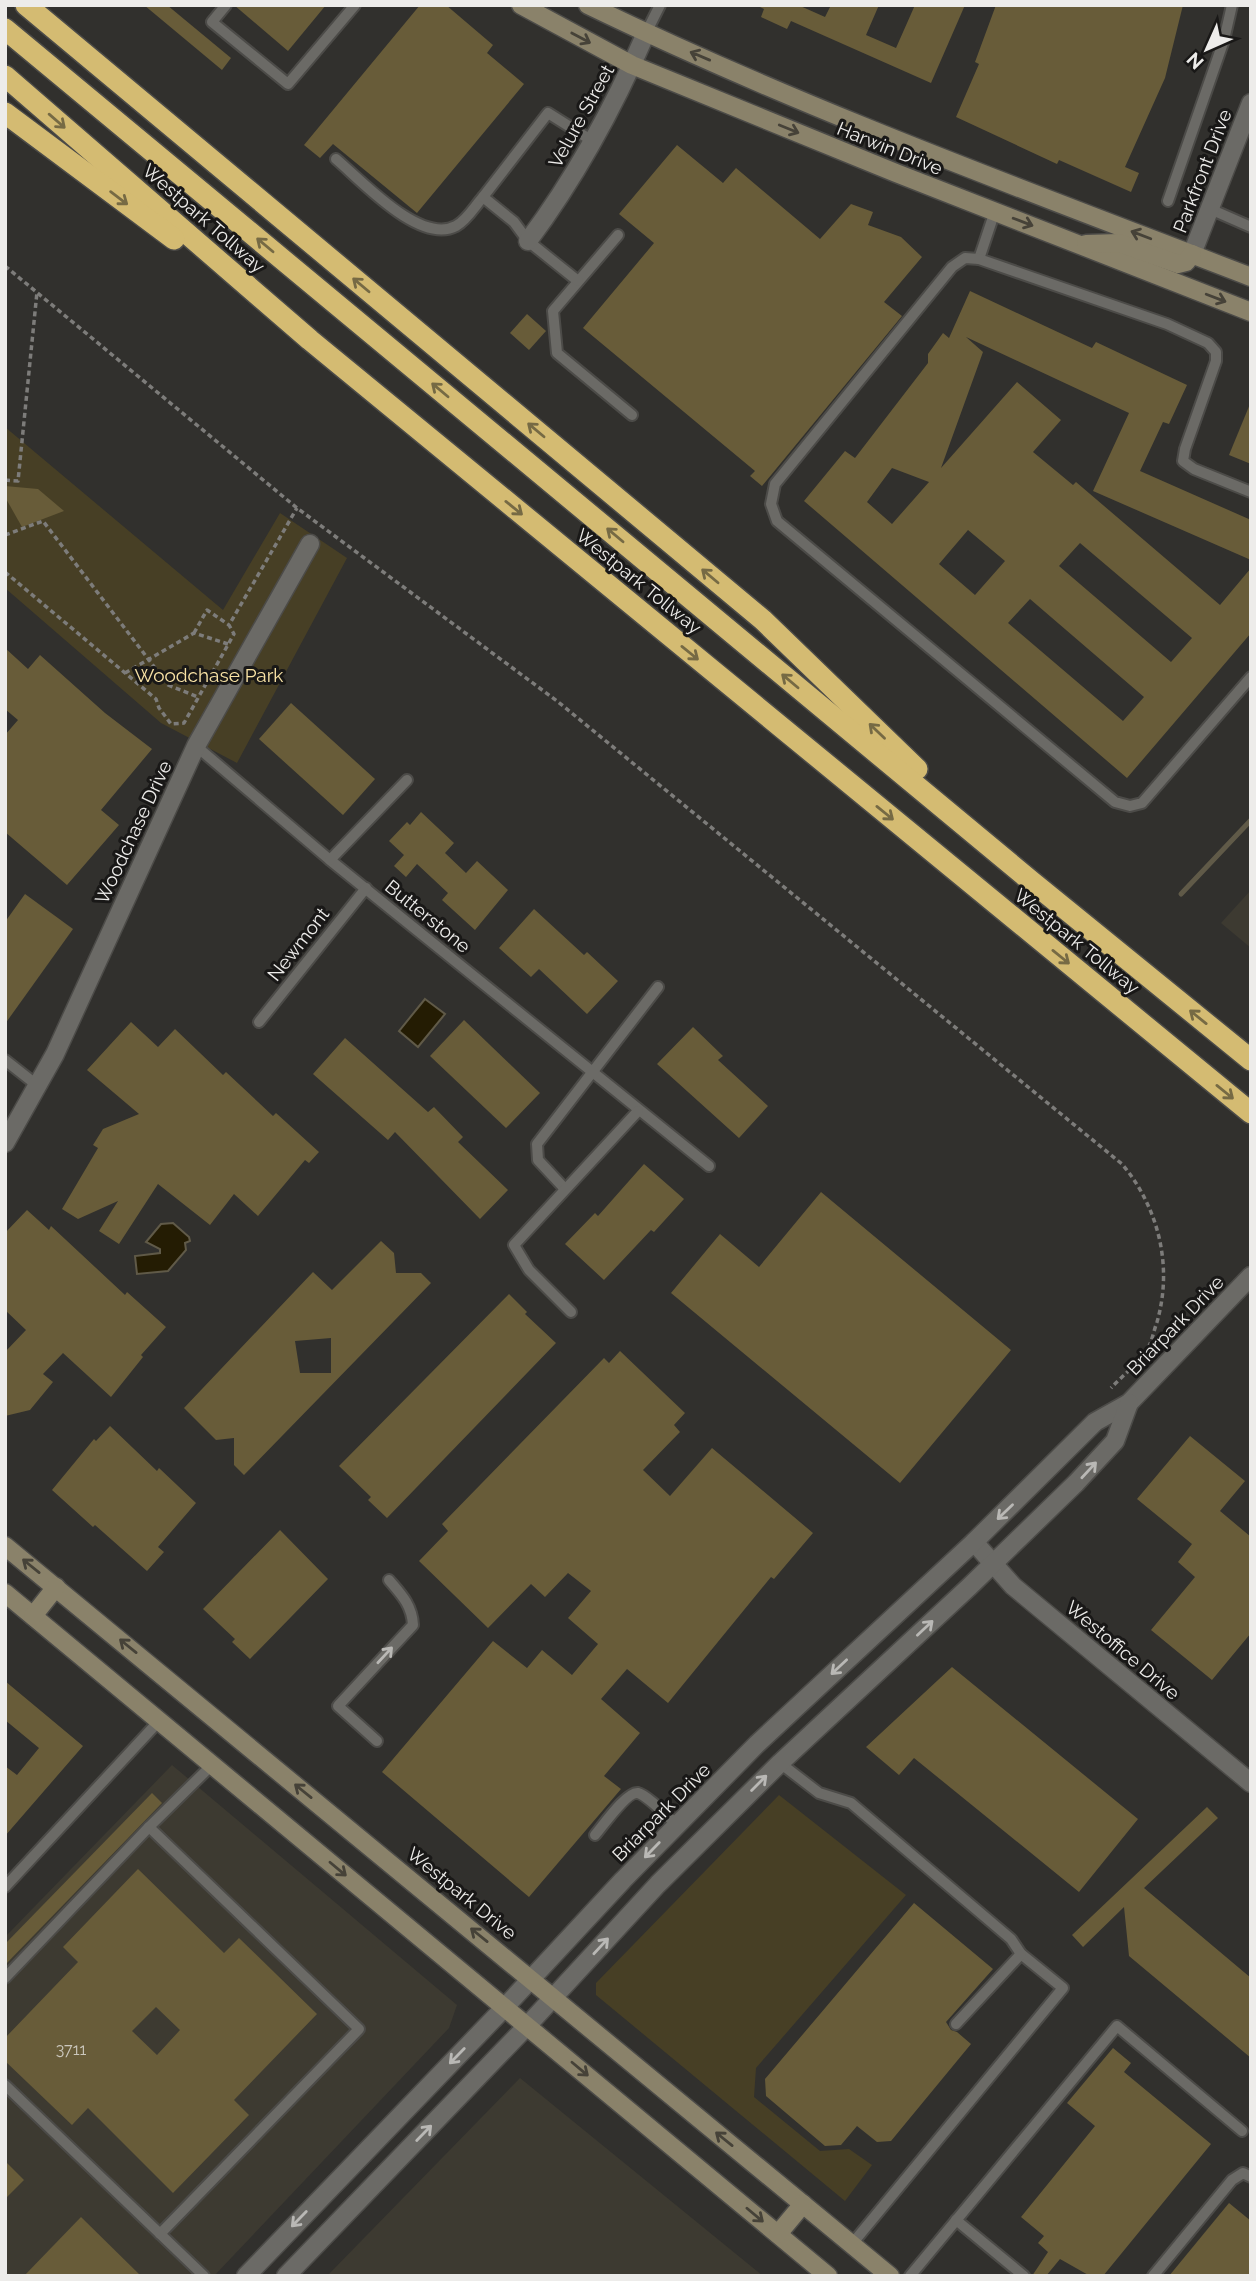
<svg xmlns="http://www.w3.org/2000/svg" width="1256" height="2281" font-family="Raleway,sans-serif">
	<rect width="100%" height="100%" fill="#31302d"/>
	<g fill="#3d3a31">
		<path d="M1251 890V948L1221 923Z"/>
		<path d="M172 1765 457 2005 449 2028 214 2276H5V1937Z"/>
		<path d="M520 2078 763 2276H327Z"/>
	</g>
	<g fill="#473f25">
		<path d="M5 427 223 610 280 513 347 558 237 763 161 723 5 588Z"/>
		<path d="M779 1795 906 1895 756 2068 754 2097 820 2151 849 2149 872 2165 845 2201 596 1995V1983Z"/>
	</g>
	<g fill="#241c03" stroke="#605a48" stroke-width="2">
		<path d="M425 999 445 1014 418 1047 399 1031Z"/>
		<path d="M173 1223 189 1237 190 1241 185 1243 186 1250 168 1271 137 1274 135 1256 160 1253V1249L146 1242 161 1224Z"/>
	</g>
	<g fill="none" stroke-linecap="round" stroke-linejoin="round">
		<path stroke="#605a48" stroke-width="5" d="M1181 894 1251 820"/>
	</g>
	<g fill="#685c39" fill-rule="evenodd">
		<path d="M144 5H167L231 58 222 70Z"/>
		<path d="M234 5H326L288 51Z"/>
		<path d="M420 5H446L493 45 487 53 524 84 417 213 333 144 320 158 304 145Z"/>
		<path d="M756 5H798L825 17 831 5H879L866 35 896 48 915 5H965L931 83 791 21 787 29 761 17 764 9Z"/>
		<path d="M996 5H1183L1165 78 1125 167 1139 173 1131 192 1059 160 1057 164 956 117 979 64 975 62Z"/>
		<path d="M677 145 723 183 736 168 820 239 851 204 873 212 868 225 901 237 922 257 884 302 902 316 762 486 750 476 755 471 583 328 654 243 619 214Z"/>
		<path d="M970 291 1092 348 1096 342 1187 385 1169 424 1163 422 1140 471 1251 520V560L1093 491 1129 413 966 337 983 352 941 468 1017 382 1061 420 1033 452 1073 485 1076 482 1220 605 1251 568V633L1127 778 804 501 845 451 855 458 928 363V354L943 333 949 338ZM892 468 929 482 892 524 867 502ZM968 530 1005 561 975 595 939 564ZM1080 543 1192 638 1171 662 1059 566ZM1030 599 1144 697 1123 721 1008 623Z"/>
		<path d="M527 314 546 331 529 350 510 333Z"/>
		<path d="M1250 404H1251V464L1229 455Z"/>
		<path d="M5 486 38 489 64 511 22 527 5 497Z"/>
		<path d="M5 648 28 669 40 655 105 713 152 749 101 810 119 825 67 885 5 832V735L18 720 5 709Z"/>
		<path d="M291 703 375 779 343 815 259 739Z"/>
		<path d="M421 812 454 843 445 853 466 873 477 861 508 890 475 930 442 900 448 893 417 864 406 877 394 866 404 855 389 841 407 822 410 825Z"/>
		<path d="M25 894 73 929 5 1024V922Z"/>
		<path d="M534 909 584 955 587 952 618 981 587 1014 539 969 531 977 499 948Z"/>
		<path d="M464 1020 540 1093 506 1128 430 1056Z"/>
		<path d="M131 1022 158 1047 175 1029 223 1075 226 1072 273 1116 276 1113 319 1152 309 1163 305 1160 258 1216 234 1194 210 1225 158 1184 119 1244 99 1231 118 1201 78 1219 62 1209 98 1148 93 1145 103 1129 139 1114 87 1070Z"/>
		<path d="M693 1027 723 1056 718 1060 768 1106 739 1138 657 1064Z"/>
		<path d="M345 1038 428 1112 434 1107 463 1137 458 1142 508 1190 480 1219 395 1132 388 1140 313 1074Z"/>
		<path d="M644 1164 684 1199 654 1232 651 1230 604 1280 565 1244 595 1213 598 1216Z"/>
		<path d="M821 1192 1011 1350 900 1483 671 1293 720 1234 759 1267Z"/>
		<path d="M27 1210 49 1230 51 1226 125 1295 127 1292 166 1327 141 1355 143 1357 111 1397 63 1353 43 1374 53 1382 30 1410 5 1416V1352L26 1330 5 1310V1233Z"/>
		<path d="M381 1241 394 1253 396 1273H421L431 1283 244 1475 234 1465V1438L216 1440 184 1408 313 1272 332 1290ZM331 1338V1373H300L295 1341Z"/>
		<path d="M509 1294 527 1312 525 1314 556 1343 387 1518 368 1500 371 1497 339 1466Z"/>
		<path d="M620 1351 685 1413 674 1425 680 1432 643 1470 670 1496 712 1448 813 1533 774 1579 771 1577 668 1703 627 1669 601 1699 640 1733 604 1776 621 1789 529 1897 382 1772 493 1641 527 1668 542 1650 572 1675 598 1644 568 1618 591 1591 568 1573 545 1597 531 1584 488 1628 419 1561 448 1531 442 1524 604 1358 609 1363Z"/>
		<path d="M110 1426 157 1471 159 1468 196 1503 158 1547 164 1552 147 1571 95 1525 93 1527 52 1490 94 1439 96 1441Z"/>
		<path d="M1190 1436 1245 1481 1220 1511 1251 1537V1633L1212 1680 1151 1630 1195 1577 1178 1562 1192 1544 1137 1499Z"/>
		<path d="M280 1530 328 1579 250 1659 232 1642 235 1639 203 1609Z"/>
		<path d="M952 1667 1138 1819 1079 1892 914 1758 899 1775 866 1747Z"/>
		<path d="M5 1681 83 1746 5 1836V1766L17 1775 39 1748 5 1720Z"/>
		<path d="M152 1793 162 1803 5 1965V1944Z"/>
		<path d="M1207 1807 1218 1818 1144 1888 1251 1978V2058L1129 1956 1124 1907 1083 1947 1072 1935Z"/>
		<path d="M138 1869 224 1953 239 1938 317 2014 234 2100 249 2115 173 2193 88 2108 72 2125 5 2061V2038L78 1962 63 1947ZM156 2007 180 2030 157 2055 132 2031Z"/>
		<path d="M914 1903 993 1969 946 2022 951 2030 957 2032 971 2044 891 2141 877 2142 857 2126 841 2145 825 2146 766 2096 765 2079Z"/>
		<path d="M1113 2048 1131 2063 1124 2072 1211 2144 1103 2276H1090L1060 2259 1046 2276H1032L1048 2252 1038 2243 1044 2236 1021 2217 1095 2126 1067 2103Z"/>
		<path d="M5 2161 24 2180 5 2199Z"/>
		<path d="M1229 2203 1251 2221V2276H1169Z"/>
		<path d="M81 2217 141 2276H24Z"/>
	</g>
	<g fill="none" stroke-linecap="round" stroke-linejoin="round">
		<g stroke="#4c4b48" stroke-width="14">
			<g id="service">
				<path d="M226 5 212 22 288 84 355 5"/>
				<path d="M646 33 660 5"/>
				<path d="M336 159C362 181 420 245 456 226 467 220 475 206 483 197"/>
				<path d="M1168 201 1224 40 1232 5"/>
				<path d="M1210 209 1251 227"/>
				<path d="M618 235 553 311 557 353 632 415"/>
				<path d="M979 259 995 211"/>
				<path d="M578 281 528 241 514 222 483 197 548 113 594 142"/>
				<path d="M1251 492 1194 469 1183 461 1185 449 1216 361V352L1208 343 1167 324 979 259 965 258 952 267 775 484 771 504 777 521 1115 802 1130 806 1142 803 1251 677"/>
				<path d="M196 746 330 860 709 1166"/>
				<path d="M330 860 407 780"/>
				<path d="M259 1022 366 888"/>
				<path d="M5 1060 38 1086"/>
				<path d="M565 1189 538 1160 537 1144 658 987"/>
				<path d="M571 1312 529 1270 514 1245 638 1111"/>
				<path d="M377 1741 338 1706 413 1625C412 1605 401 1594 389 1580"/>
				<path d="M780 1763 819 1793 851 1803 1011 1939 1021 1954 1063 1988 852 2244"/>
				<path d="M149 1827 359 2029 160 2234"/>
				<path d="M595 1835C602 1827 627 1791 638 1793 647 1795 669 1818 677 1825"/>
				<path d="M5 1887 159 1721"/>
				<path d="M5 1978 149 1827 212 1765"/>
				<path d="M956 2024 1021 1954"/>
				<path d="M5 2085 204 2276"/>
				<path d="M956 2220 1024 2276"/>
				<path d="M910 2276 1117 2026 1242 2131"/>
				<path d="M1153 2276 1232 2180 1243 2173 1251 2177"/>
			</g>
		</g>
		<g stroke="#4c4b48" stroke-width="21">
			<g id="minor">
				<path d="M528 241C576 177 614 107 646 33"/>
				<path d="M1192 254 1251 103"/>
				<path d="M5 1143 55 1054 196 746 310 544"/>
				<path d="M974 1542 1013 1586 1251 1783"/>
			</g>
		</g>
		<g stroke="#4c4b48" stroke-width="21">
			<g id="tertiary">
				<path d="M246 2276 505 2007 623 1880 757 1744 974 1542 1095 1422 1129 1403 1251 1276"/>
				<path d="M286 2276 527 2026 658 1884 780 1763 969 1587 1076 1483 1115 1441 1129 1403"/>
			</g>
		</g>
		<g stroke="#4c4b48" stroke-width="21">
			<g id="secondary">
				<path d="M521 5 632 65 896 173 1251 312"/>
				<path d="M588 5C803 109 1028 191 1251 277"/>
				<path d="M1086 244 1119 243 1178 264 1186 262 1192 254"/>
				<path d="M5 1546 890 2276"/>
				<path d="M5 1593 828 2276"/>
				<path d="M33 1616 56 1587"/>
				<path d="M778 2234 803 2204"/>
			</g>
		</g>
		<g stroke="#4c4b48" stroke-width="24">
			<g id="motorway">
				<path d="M26 5 763 620 917 769"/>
				<path d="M5 29 1031 881 1251 1060"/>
				<path d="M5 76 310 340 1251 1113"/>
				<path d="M5 113 174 239"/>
			</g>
		</g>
		<g stroke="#7d7c7a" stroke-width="3.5" stroke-dasharray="5 3.5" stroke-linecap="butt">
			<path d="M5 266 297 508 557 701 1122 1164C1159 1208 1173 1267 1157 1322 1154 1330 1152 1341 1148 1348 1141 1361 1121 1377 1111 1388"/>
			<path d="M5 480 18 481 37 292"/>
			<path d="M5 535 43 521 168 685 198 697"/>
			<path d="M5 572 156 699 159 708 171 724 184 723 234 634 229 625 297 508"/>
			<path d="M194 633 207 610 229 625"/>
			<path d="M125 673 194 633 228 644"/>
		</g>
		<use href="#service" stroke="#6b6a66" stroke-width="10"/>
		<use href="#minor" stroke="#6b6a66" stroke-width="18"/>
		<use href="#tertiary" stroke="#6b6a66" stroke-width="18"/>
		<use href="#secondary" stroke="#8a826a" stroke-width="18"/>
		<use href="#motorway" stroke="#d4bb72" stroke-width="21"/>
	</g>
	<defs><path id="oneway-shaft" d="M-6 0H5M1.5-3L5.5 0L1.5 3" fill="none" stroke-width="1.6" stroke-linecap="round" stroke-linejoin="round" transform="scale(1.75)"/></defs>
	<g stroke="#464238">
		<use href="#oneway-shaft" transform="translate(581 38) rotate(28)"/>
		<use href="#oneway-shaft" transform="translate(700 56) rotate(-157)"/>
		<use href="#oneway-shaft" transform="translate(789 129) rotate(22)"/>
		<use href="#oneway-shaft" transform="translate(1023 222) rotate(21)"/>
		<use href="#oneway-shaft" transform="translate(1141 235) rotate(-159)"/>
		<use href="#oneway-shaft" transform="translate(1216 298) rotate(21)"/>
		<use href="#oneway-shaft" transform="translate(31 1566) rotate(-141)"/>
		<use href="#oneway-shaft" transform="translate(128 1646) rotate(-141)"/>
		<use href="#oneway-shaft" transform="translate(303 1791) rotate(-141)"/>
		<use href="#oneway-shaft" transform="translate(338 1869) rotate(40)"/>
		<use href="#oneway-shaft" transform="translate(479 1935) rotate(-141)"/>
		<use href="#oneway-shaft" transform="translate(580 2069) rotate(40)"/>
		<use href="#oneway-shaft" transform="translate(724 2139) rotate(-141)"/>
		<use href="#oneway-shaft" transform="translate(755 2215) rotate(40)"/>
	</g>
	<g stroke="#766a44">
		<use href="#oneway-shaft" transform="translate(57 121) rotate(41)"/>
		<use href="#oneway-shaft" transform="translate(119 198) rotate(37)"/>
		<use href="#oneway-shaft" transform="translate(265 245) rotate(-140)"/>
		<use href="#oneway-shaft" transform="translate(361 285) rotate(-140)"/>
		<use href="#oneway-shaft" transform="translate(440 390) rotate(-140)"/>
		<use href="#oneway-shaft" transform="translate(536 430) rotate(-140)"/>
		<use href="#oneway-shaft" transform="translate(514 508) rotate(39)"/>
		<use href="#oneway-shaft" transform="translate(615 535) rotate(-140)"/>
		<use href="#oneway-shaft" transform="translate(710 576) rotate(-140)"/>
		<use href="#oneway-shaft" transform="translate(690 653) rotate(39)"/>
		<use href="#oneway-shaft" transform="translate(790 681) rotate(-140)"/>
		<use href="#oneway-shaft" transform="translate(877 731) rotate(-136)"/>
		<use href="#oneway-shaft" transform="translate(885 813) rotate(39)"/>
		<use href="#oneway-shaft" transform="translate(1061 957) rotate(39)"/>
		<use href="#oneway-shaft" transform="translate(1198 1017) rotate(-141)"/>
		<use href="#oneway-shaft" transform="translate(1225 1092) rotate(39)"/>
	</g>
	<g stroke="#b9b8b5">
		<use href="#oneway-shaft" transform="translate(1089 1470) rotate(-47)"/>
		<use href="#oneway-shaft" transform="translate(1005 1512) rotate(136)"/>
		<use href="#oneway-shaft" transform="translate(925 1628) rotate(-43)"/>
		<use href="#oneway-shaft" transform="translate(385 1655) rotate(-47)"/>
		<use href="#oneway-shaft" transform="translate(839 1667) rotate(137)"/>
		<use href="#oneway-shaft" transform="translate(759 1783) rotate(-45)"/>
		<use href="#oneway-shaft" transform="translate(652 1850) rotate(134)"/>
		<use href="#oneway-shaft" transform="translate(601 1946) rotate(-47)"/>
		<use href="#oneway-shaft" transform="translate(457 2056) rotate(134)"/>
		<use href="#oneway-shaft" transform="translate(424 2133) rotate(-46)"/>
		<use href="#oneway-shaft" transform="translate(299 2219) rotate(134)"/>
	</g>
	<g text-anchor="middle" stroke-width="6" stroke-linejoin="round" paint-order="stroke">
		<g font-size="16" fill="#ccc8be">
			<text x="71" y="2055">3711</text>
		</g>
		<g font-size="19" fill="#edecea" stroke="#191817">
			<text transform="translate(581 116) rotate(-61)" y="7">Velure Street</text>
			<text transform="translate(890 148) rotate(22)" y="7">Harwin Drive</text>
			<text transform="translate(1202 171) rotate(-69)" y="7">Parkfront Drive</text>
			<text transform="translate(204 218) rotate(41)" y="7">Westpark Tollway</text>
			<text transform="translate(639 581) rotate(39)" y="7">Westpark Tollway</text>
			<text transform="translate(133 832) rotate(-65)" y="7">Woodchase Drive</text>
			<text transform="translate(428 916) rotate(39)" y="7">Butterstone</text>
			<text transform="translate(1077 941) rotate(39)" y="7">Westpark Tollway</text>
			<text transform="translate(298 944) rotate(-52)" y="7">Newmont</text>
			<text transform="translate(1175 1325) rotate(-46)" y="7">Briarpark Drive</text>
			<text transform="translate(1123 1650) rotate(40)" y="7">Westoffice Drive</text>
			<text transform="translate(661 1812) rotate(-45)" y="7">Briarpark Drive</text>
			<text transform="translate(462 1893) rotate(39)" y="7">Westpark Drive</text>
		</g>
		<g font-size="19" fill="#f9e3a5" stroke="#191817">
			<text x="209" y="682">Woodchase Park</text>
		</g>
	</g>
	<rect width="1256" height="2281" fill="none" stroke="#edecea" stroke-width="14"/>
	<g transform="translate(1207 49) rotate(225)" stroke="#191817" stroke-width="5" paint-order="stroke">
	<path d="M0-5L12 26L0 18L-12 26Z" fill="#edecea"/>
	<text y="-10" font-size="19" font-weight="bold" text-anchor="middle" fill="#edecea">N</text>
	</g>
</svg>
